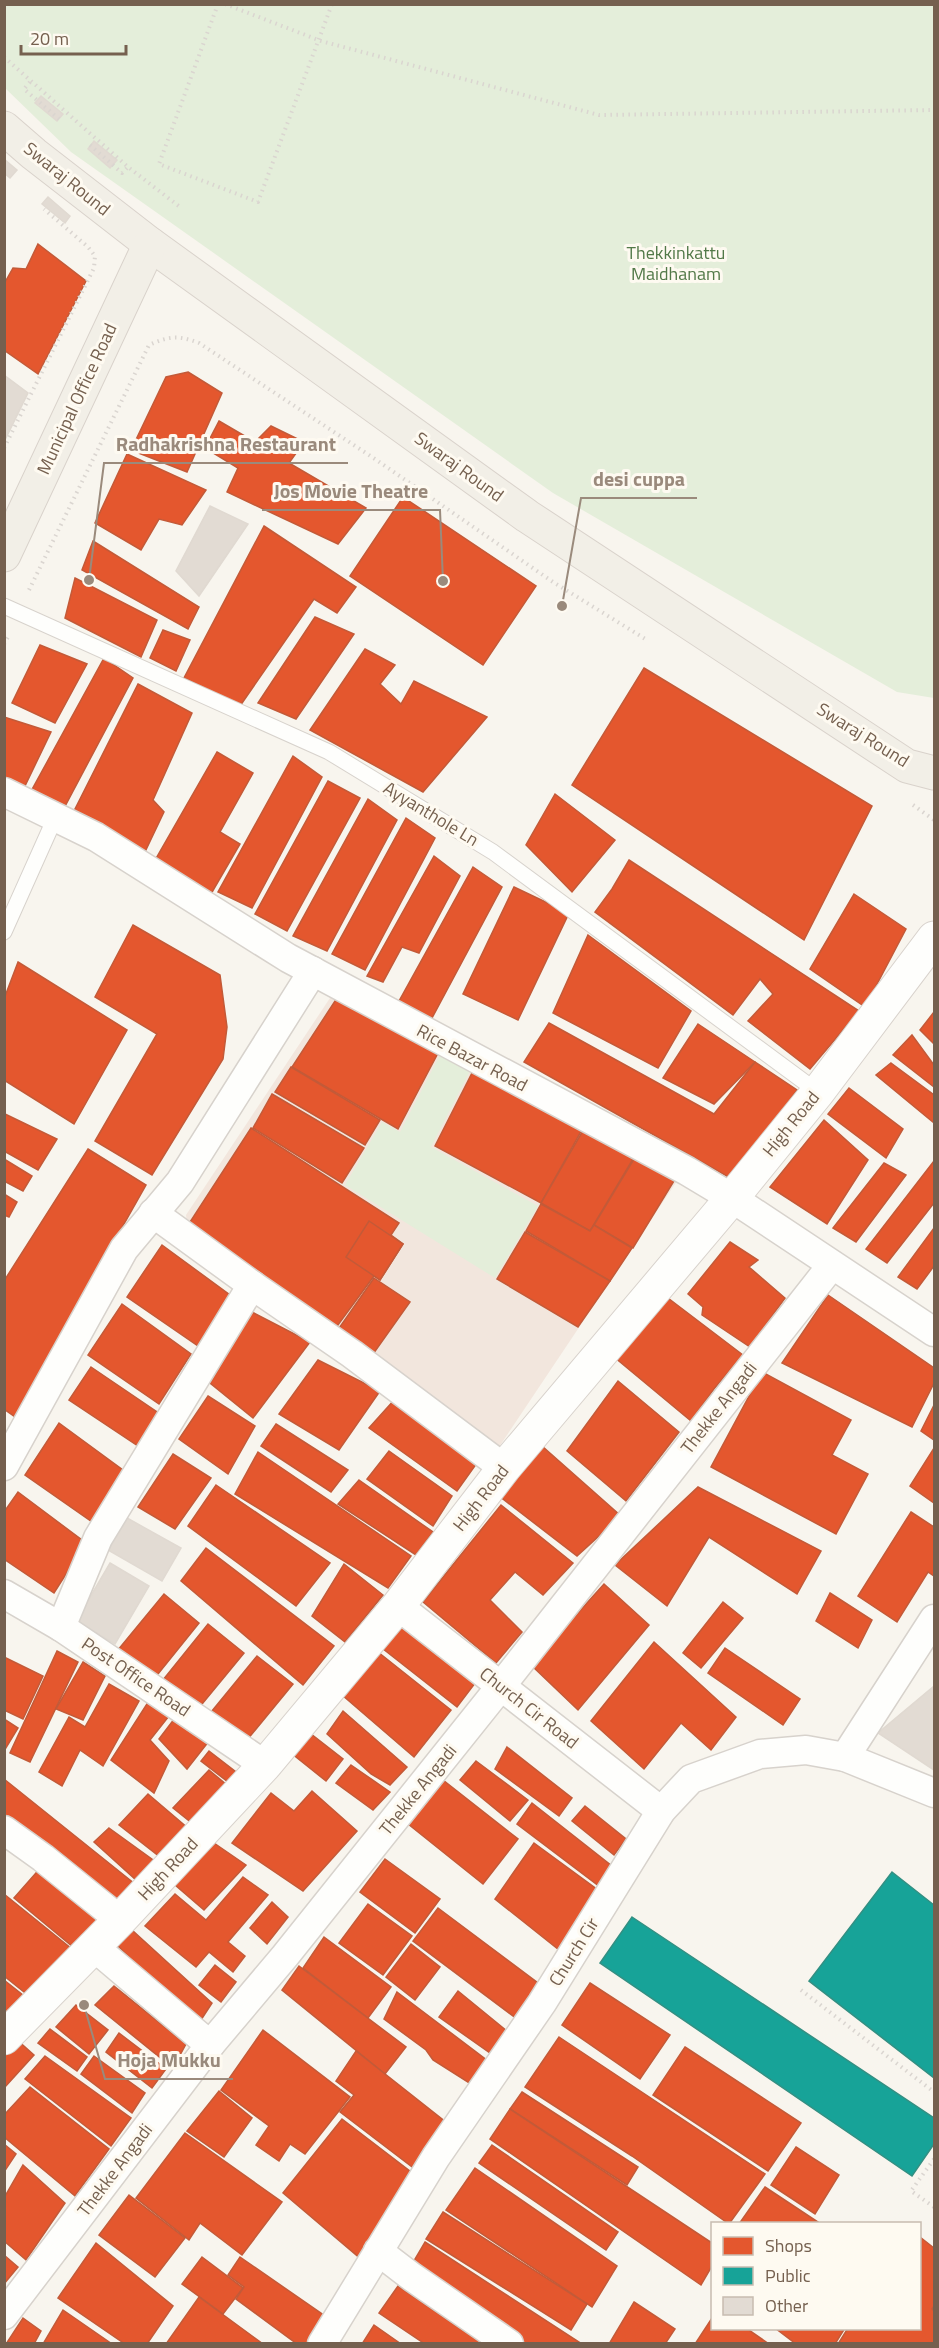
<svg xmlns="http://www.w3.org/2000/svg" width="939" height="2348" font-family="'Titillium Web',sans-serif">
	<rect width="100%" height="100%" fill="#f8f5ee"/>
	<path fill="#f2e6dd" d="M332 995 679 1178 499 1447 187 1224 186 1215Z"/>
	<g fill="#e4eeda">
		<path d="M4 5H934V698L897 692 553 493 71 152 5 88Z"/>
		<path d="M441 1053 471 1069 431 1147 538 1206 495 1278 345 1185 382 1122 400 1132Z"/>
	</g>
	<g fill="#e4572e" stroke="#c35a38" stroke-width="1.5">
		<path d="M38 244 86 281 38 374 4 350V284L13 268 26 269Z"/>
		<path d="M188 372 222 393 187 472 131 450 166 377Z"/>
		<path d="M219 421 255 442 271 426 304 442 289 463 366 508 338 544 227 492 238 468 205 448Z"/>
		<path d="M127 454 206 490 182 525 159 519 141 550 95 523Z"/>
		<path d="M403 497 536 586 483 665 350 576Z"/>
		<path d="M264 526 356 587 337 613 314 599 240 706 184 678Z"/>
		<path d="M93 541 199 607 188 629 82 570Z"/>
		<path d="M75 578 157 620 141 657 65 618Z"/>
		<path d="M315 617 354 634 296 719 258 703Z"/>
		<path d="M163 630 190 640 176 671 150 658Z"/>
		<path d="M40 645 87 664 55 723 12 703Z"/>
		<path d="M365 649 395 665 380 684 401 704 414 681 487 717 423 792 310 730Z"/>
		<path d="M104 658 133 678 63 810 29 795Z"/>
		<path d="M644 668 872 806 804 940 572 785Z"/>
		<path d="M138 684 192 713 153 800 164 812 144 854 73 813Z"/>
		<path d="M4 717 51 732 24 788 4 779Z"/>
		<path d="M217 752 253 773 220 832 240 844 211 894 154 862Z"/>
		<path d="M293 756 322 777 252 908 218 892Z"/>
		<path d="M328 781 360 798 287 931 255 914Z"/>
		<path d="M555 794 615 840 572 892 526 845Z"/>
		<path d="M368 799 397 820 327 951 293 936Z"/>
		<path d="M406 818 435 838 365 970 332 954Z"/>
		<path d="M434 856 460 876 419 953 402 947 383 982 367 976Z"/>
		<path d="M629 860 859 1011 810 1069 748 1021 773 994 760 979 733 1015 595 912 612 889Z"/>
		<path d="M473 867 502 887 432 1018 398 1003Z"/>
		<path d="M514 887 569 913 518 1020 463 994Z"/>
		<path d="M854 894 906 929 865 1007 810 969Z"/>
		<path d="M133 925 220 975 227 1027 223 1059 152 1175 95 1141 157 1034 95 997Z"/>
		<path d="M588 935 691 1011 658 1068 553 1013Z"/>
		<path d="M18 962 127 1030 74 1124 4 1080V999Z"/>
		<path d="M337 998 438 1053 398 1129 292 1067Z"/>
		<path d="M934 1012V1044L920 1030Z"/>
		<path d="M549 1023 714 1114 755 1062 797 1090 732 1179 524 1062Z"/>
		<path d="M698 1024 755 1062 714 1104 663 1078Z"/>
		<path d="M912 1035 934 1065V1087L893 1055Z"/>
		<path d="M891 1063 934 1095V1123L876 1075Z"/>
		<path d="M291 1067 380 1120 365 1145 275 1092Z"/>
		<path d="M474 1069 584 1126 541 1203 435 1146Z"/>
		<path d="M849 1088 903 1129 886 1158 828 1114Z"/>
		<path d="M272 1094 364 1148 342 1183 253 1128Z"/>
		<path d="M5 1114 57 1139 38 1170 4 1151Z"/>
		<path d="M824 1120 868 1160 827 1224 770 1187Z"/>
		<path d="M585 1127 636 1154 590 1231 541 1203Z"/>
		<path d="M251 1128 399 1223 391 1235 403 1244 380 1280 374 1276 335 1329 190 1222Z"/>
		<path d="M88 1149 146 1185 15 1417 4 1409V1281Z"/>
		<path d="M637 1154 677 1176 633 1248 594 1225Z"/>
		<path d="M4 1159 32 1176 23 1191 4 1181Z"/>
		<path d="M934 1161V1203L887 1263 866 1249Z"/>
		<path d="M884 1163 906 1175 856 1242 833 1228Z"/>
		<path d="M4 1194 17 1202 9 1217 4 1215Z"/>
		<path d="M541 1204 590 1231 594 1225 632 1248 610 1281 526 1231Z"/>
		<path d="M369 1221 403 1244 380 1280 346 1257Z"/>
		<path d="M934 1228V1266L917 1289 898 1277Z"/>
		<path d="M525 1232 610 1281 578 1327 497 1279Z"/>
		<path d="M730 1242 758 1260 749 1267 785 1298 750 1347 702 1315 703 1307 688 1294Z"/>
		<path d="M162 1245 230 1295 198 1346 127 1297Z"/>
		<path d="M374 1278 410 1302 371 1357 337 1331Z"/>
		<path d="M664 1295 743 1355 714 1389 691 1421 614 1357Z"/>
		<path d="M828 1295 934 1368V1383L912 1427 782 1363Z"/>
		<path d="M122 1304 191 1354 159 1404 88 1355Z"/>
		<path d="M252 1312 310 1342 253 1418 210 1383Z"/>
		<path d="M318 1360 380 1391 339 1450 279 1414Z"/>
		<path d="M91 1367 163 1416 141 1448 69 1400Z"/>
		<path d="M762 1372 851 1420 832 1455 868 1474 836 1534 711 1467Z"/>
		<path d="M618 1381 679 1432 626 1501 567 1451Z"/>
		<path d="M208 1396 255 1426 228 1474 179 1439Z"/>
		<path d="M395 1399 477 1463 457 1491 369 1428Z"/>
		<path d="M934 1405V1440L921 1431Z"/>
		<path d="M59 1423 127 1473 95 1524 25 1475Z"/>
		<path d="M276 1424 348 1470 331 1492 261 1446Z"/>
		<path d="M542 1446 621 1516 577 1556 499 1496Z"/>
		<path d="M934 1448V1503L910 1486Z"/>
		<path d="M389 1451 452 1496 433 1526 367 1479Z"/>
		<path d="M258 1452 411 1556 388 1588 235 1494Z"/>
		<path d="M173 1454 211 1478 175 1529 138 1507Z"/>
		<path d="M359 1480 433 1532 416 1555 338 1504Z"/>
		<path d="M216 1485 330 1563 296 1606 188 1526Z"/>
		<path d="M698 1487 821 1551 797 1594 709 1537 667 1606 615 1565Z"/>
		<path d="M18 1492 86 1543 54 1593 4 1559V1512Z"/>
		<path d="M501 1505 573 1563 543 1595 515 1572 490 1600 522 1632 496 1663 423 1602Z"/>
		<path d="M911 1512 934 1527V1576L928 1572 897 1622 858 1596Z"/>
		<path d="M206 1548 334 1646 303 1685 181 1581Z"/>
		<path d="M344 1564 383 1595 345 1642 312 1616Z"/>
		<path d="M604 1584 649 1625 578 1710 531 1665Z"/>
		<path d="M830 1593 872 1620 858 1648 816 1621Z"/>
		<path d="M164 1594 199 1623 154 1679 118 1650Z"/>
		<path d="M723 1602 743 1618 701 1668 683 1653Z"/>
		<path d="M402 1616 479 1678 457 1707 378 1645Z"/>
		<path d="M208 1624 244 1653 198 1709 163 1680Z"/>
		<path d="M654 1642 736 1717 711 1750 681 1723 644 1769 591 1721Z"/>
		<path d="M725 1648 800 1699 783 1725 708 1673Z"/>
		<path d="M57 1651 78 1662 30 1762 10 1753Z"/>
		<path d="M378 1652 451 1710 414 1757 342 1695Z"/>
		<path d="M257 1656 293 1684 247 1740 212 1711Z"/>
		<path d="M6 1658 43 1676 23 1719 4 1710V1662Z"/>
		<path d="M83 1662 105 1676 83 1720 56 1709Z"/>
		<path d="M109 1684 139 1701 103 1766 80 1750 62 1786 39 1772 69 1717 85 1727Z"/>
		<path d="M152 1696 173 1711 150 1740 169 1761 154 1793 111 1760Z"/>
		<path d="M343 1711 407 1767 390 1785 371 1774 327 1734Z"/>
		<path d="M178 1714 213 1736 187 1769 159 1739Z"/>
		<path d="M4 1719 18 1728 4 1751Z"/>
		<path d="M306 1730 343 1759 326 1781 286 1749Z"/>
		<path d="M507 1747 572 1798 559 1816 495 1769Z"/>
		<path d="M209 1751 236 1772 228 1782 201 1761Z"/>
		<path d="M476 1761 528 1800 510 1821 460 1780Z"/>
		<path d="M351 1765 390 1792 373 1810 336 1783Z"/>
		<path d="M209 1770 227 1785 193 1824 173 1808Z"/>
		<path d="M4 1779 135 1884 114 1906 4 1821Z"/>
		<path d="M443 1780 518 1839 483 1884 408 1824Z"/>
		<path d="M312 1791 357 1831 303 1891 232 1843 271 1793 294 1811Z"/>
		<path d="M148 1794 189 1829 160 1857 119 1825Z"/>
		<path d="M532 1803 617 1870 604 1890 517 1824Z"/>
		<path d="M585 1806 626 1839 614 1855 572 1821Z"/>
		<path d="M109 1828 156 1862 136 1880 94 1842Z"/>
		<path d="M214 1843 246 1865 204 1910 175 1885Z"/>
		<path d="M534 1843 598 1890 559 1950 495 1899Z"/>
		<path d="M385 1859 440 1899 415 1933 360 1892Z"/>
		<path d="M43 1865 112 1918 79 1952 14 1898Z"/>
		<path d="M243 1877 268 1895 228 1942 245 1956 233 1972 209 1952 196 1967 145 1926 175 1894 206 1920Z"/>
		<path d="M4 1894 77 1953 34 2000 4 1976Z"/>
		<path d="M272 1902 288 1917 267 1944 250 1928Z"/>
		<path d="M368 1904 412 1936 383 1975 339 1943Z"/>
		<path d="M438 1908 542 1986 517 2019 413 1941Z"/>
		<path d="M132 1930 212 2003 197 2026 116 1944Z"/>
		<path d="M324 1937 391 1987 368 2018 303 1968Z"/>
		<path d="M411 1944 440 1967 415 2000 386 1977Z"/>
		<path d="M215 1965 236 1982 221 2002 199 1985Z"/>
		<path d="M299 1966 406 2047 385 2074 282 1990Z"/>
		<path d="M4 1980 28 1999 4 2024Z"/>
		<path d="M590 1983 670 2035 640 2079 562 2025Z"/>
		<path d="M114 1986 186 2044 173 2068 95 2005Z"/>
		<path d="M458 1991 507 2031 490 2053 439 2017Z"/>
		<path d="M397 1992 488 2061 474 2086 433 2060 426 2050 384 2019Z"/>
		<path d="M76 2005 108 2030 89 2054 56 2027Z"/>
		<path d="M50 2029 87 2057 77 2071 38 2043Z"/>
		<path d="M263 2030 350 2097 305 2154 290 2144 279 2161 256 2145 269 2126 221 2090Z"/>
		<path d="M119 2033 166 2069 152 2088 106 2052Z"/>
		<path d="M559 2037 765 2174 729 2224 632 2156 525 2087Z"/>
		<path d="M15 2038 34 2055 4 2088V2050Z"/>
		<path d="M685 2047 801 2123 768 2171 653 2095Z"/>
		<path d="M356 2051 447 2123 416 2170 340 2112 354 2095 336 2081Z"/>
		<path d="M45 2056 131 2118 111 2146 25 2079Z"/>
		<path d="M94 2056 145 2093 132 2113 81 2074Z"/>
		<path d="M30 2087 109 2149 75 2196 4 2137V2115Z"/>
		<path d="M219 2091 252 2118 224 2157 187 2131Z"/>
		<path d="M522 2092 638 2167 627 2185 510 2109Z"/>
		<path d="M510 2109 712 2243V2266L701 2285 490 2139Z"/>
		<path d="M342 2119 415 2175 361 2259 283 2193Z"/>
		<path d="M185 2133 282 2202 242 2255 200 2223 189 2240 136 2198Z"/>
		<path d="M4 2144 16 2154 4 2172Z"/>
		<path d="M492 2145 618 2232 606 2250 479 2163Z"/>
		<path d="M796 2147 839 2175 815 2214 771 2185Z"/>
		<path d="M23 2165 65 2203 26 2260 4 2241V2198Z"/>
		<path d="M475 2168 617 2266 592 2307 446 2210Z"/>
		<path d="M765 2187 821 2224H739Z"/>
		<path d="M129 2195 185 2238 155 2277 99 2235Z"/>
		<path d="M443 2212 587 2304 571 2330 426 2239Z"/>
		<path d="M920 2237 934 2248V2306L932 2309 934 2311V2344H838L848 2328H920Z"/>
		<path d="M425 2242 582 2344H516L408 2271Z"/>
		<path d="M96 2243 173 2306 147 2344H125L58 2298Z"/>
		<path d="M4 2255 18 2267 4 2284Z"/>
		<path d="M202 2257 243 2288 223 2314 182 2284Z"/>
		<path d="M240 2257 328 2318 312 2344H297L236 2299 244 2287 228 2275Z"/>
		<path d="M398 2286 483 2344H425L379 2313Z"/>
		<path d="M199 2297 263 2344H166Z"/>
		<path d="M634 2302 675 2329 665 2344H609Z"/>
		<path d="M63 2310 112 2344H43Z"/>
		<path d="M23 2318 41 2331 34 2344H6Z"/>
		<path d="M712 2318V2328H746L769 2344H695Z"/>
		<path d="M374 2325 401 2344H362Z"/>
		<path d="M775 2328H845L835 2344H796Z"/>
	</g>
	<g fill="#17a398" stroke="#338f82" stroke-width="1.5">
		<path d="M892 1872 934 1905V2078L809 1981Z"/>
		<path d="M632 1917 934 2118V2144L912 2176 600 1963Z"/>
	</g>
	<g fill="#e2dbd3" stroke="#e0d9d1" stroke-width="1.5">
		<path d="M41 96 63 114 57 121 35 103Z"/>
		<path d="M94 141 117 160 110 168 88 149Z"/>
		<path d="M4 159 17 170 10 178 4 173Z"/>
		<path d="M48 197 70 216 65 223 42 204Z"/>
		<path d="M4 375 28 393 4 442Z"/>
		<path d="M210 506 248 524 199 596 176 571Z"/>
		<path d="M127 1518 181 1548 162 1581 108 1550Z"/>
		<path d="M110 1563 149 1586 115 1644 76 1621Z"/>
		<path d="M934 1686V1770L878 1733Z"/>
	</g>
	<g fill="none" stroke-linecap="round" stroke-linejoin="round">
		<g stroke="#d7d2cc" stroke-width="17">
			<g id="lane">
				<path d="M4 606 329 752 493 852 818 1092"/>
				<path d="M4 932 55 818"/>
			</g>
		</g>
		<g stroke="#d7d2cc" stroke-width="31">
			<g id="street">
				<path d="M4 792 96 837 288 958 687 1171 732 1198 934 1332"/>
				<path d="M153 1213 252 1285 352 1354 504 1468"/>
				<path d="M4 1466 124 1249 180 1182 313 971"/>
				<path d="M4 1594 61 1627 265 1765"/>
				<path d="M398 1606 661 1811"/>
				<path d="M61 1627 98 1538 252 1285"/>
				<path d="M845 1757 934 1619"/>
				<path d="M4 1830 43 1858 120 1920"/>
				<path d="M94 1947 210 2045"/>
				<path d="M378 2251 412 2277 509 2344"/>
				<path d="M4 2315 210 2045 285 1956 501 1686 832 1265"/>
				<path d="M322 2344 436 2157 542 2003 661 1811 691 1779 760 1754 806 1750 845 1757 934 1793"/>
			</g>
		</g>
		<g stroke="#d8d2cc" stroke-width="35">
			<path id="secondary" d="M4 2038 120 1920 265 1765 398 1606 504 1468 732 1198 818 1092 934 938"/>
		</g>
		<g stroke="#d9d2cb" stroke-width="35">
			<g id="primary">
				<path d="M4 128 34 154 150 244 527 516 907 766 934 773"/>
				<path d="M4 555 150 244"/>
			</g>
		</g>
		<g stroke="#dad5d0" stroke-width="4" stroke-dasharray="1.5 4.5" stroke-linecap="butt">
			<path d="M218 4 159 164 258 202 332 4"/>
			<path d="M225 4 321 41 599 115 934 110"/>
			<path d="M4 57 128 167 180 207"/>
			<path d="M30 82 24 89 59 119"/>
			<path d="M90 145 122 173 128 167"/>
			<path d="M4 448 94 268 95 256 88 247 44 209"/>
			<path d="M29 590 149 345C169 336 178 335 199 343L375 459 553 582 647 640"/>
			<path d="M4 644 9 635"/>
			<path d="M913 805 934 820"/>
			<path d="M801 1990 934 2092"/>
			<path d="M934 2159 911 2191 934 2207"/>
		</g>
		<use href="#lane" stroke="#fefefc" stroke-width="15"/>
		<use href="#street" stroke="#fefefc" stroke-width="28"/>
		<use href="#secondary" stroke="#fefefc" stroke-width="33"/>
		<use href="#primary" stroke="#f2efe7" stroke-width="33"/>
	</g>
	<g text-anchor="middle" stroke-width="6" stroke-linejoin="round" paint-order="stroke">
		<g font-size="18" fill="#75604f" stroke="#fefaf1">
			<text transform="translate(67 179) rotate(39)" y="6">Swaraj Round</text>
			<text transform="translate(77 399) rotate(-65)" y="6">Municipal Office Road</text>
			<text transform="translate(459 467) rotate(36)" y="6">Swaraj Round</text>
			<text transform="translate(863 735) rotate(32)" y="6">Swaraj Round</text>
			<text transform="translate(431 814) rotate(31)" y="6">Ayyanthole Ln</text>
			<text transform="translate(472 1058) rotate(28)" y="6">Rice Bazar Road</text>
			<text transform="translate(791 1124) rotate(-51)" y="6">High Road</text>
			<text transform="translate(719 1408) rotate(-52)" y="6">Thekke Angadi</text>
			<text transform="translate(481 1498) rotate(-52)" y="6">High Road</text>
			<text transform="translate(136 1677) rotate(34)" y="6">Post Office Road</text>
			<text transform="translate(529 1708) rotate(38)" y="6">Church Cir Road</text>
			<text transform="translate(418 1790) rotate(-51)" y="6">Thekke Angadi</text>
			<text transform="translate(168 1869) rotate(-47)" y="6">High Road</text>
			<text transform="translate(574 1952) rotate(-58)" y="6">Church Cir</text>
			<text transform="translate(115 2170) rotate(-53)" y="6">Thekke Angadi</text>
		</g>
		<g font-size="18" fill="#527948" stroke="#fefaf1">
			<text x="676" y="259">Thekkinkattu<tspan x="676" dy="21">Maidhanam</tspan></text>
		</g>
	</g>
	<path fill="none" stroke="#9a8a7c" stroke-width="2" d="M89 580L104 463H348M562 606L581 498H697M443 581L440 510H262M84 2005L105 2079H233"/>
	<g fill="#9a8a7c" stroke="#fefaf1" stroke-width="2">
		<circle cx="89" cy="580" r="6"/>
		<circle cx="562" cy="606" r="6"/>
		<circle cx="443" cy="581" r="6"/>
		<circle cx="84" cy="2005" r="6"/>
	</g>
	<g font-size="20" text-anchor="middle" font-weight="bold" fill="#9a8a7c" stroke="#fefaf1" stroke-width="6" stroke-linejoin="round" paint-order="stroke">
		<text x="226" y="451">Radhakrishna Restaurant</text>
		<text x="639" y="486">desi cuppa</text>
		<text x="351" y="498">Jos Movie Theatre</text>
		<text x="169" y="2067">Hoja Mukku</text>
	</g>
	<rect width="939" height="2348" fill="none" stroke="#75604f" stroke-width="12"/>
	<rect x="711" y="2222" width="210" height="108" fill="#fefaf1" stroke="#c7bcb0" stroke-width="1.5"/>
	<rect x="723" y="2237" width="30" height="18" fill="#e4572e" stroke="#c7bcb0" stroke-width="1.5"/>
	<text x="765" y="2252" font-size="18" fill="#75604f">Shops</text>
	<rect x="723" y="2267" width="30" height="18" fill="#17a398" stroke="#c7bcb0" stroke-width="1.5"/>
	<text x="765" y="2282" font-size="18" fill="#75604f">Public</text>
	<rect x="723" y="2297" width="30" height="18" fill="#e2dbd3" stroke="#c7bcb0" stroke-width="1.5"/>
	<text x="765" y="2312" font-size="18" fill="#75604f">Other</text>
	<path d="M21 45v9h105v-9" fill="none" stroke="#75604f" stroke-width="3"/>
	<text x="30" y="45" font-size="18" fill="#75604f" stroke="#fefaf1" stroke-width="4.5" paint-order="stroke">20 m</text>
</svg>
